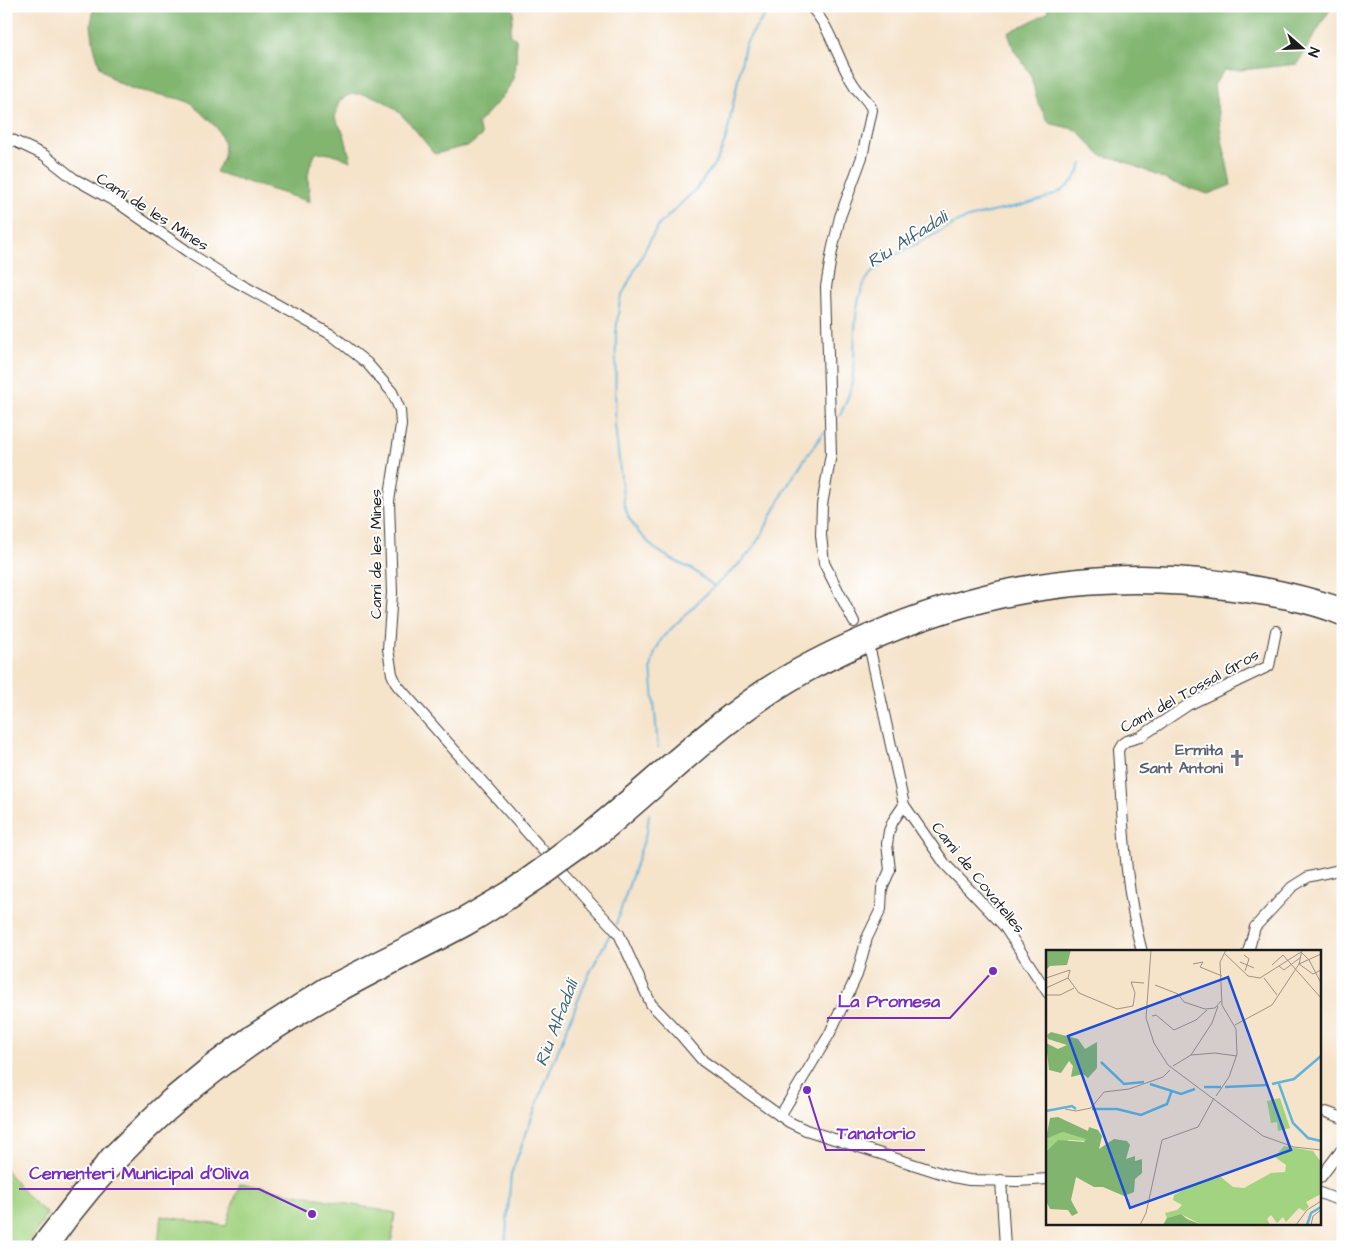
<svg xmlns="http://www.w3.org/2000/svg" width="1349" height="1253" font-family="'Architects Daughter',sans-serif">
	<rect width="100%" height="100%" fill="#fff"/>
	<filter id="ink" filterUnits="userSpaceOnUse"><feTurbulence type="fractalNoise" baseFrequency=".02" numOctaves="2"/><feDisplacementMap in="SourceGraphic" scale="10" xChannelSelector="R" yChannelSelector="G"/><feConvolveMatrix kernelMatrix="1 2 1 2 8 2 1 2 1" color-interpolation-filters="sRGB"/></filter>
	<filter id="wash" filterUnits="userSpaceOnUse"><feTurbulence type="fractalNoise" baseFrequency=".0096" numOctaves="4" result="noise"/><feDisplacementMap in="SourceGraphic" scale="20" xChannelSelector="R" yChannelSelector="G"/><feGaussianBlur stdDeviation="1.12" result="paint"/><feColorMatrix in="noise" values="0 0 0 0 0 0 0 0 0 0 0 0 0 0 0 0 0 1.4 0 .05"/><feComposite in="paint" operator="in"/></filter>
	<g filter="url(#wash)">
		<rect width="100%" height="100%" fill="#f5e3ca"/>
		<g fill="#a2d381" stroke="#5f784e">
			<path d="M6 1168 7 1171 28 1197 47 1214 26 1247H6Z"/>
			<path d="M240 1183 395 1213 391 1247H158L161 1216 226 1226Z"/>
		</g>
		<g fill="#81b56f" stroke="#4e6846">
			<path d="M94 6H510L514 11 510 34 516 39C516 51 518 66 513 78 506 96 490 110 477 124L482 135 470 145 435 154C414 130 391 91 353 94 348 95 343 98 339 101L335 118 344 134 351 161 336 155 317 152C305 170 308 180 310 202L216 172 224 157V143L217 128 191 103 180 99 133 89 115 81 100 67 94 46 91 25Z"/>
			<path d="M1046 6H1332L1297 64 1241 70H1224L1214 85 1221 134 1231 185 1208 194 1174 183 1121 160 1100 155 1077 130 1049 123 1038 103 1030 73 1014 50 1008 33 1049 12Z"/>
		</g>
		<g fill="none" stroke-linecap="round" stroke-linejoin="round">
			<g stroke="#5fb4db" stroke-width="2">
				<path d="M840 415C846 403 852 389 853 376 856 347 851 299 869 276 883 258 914 246 933 235 942 231 951 225 960 221 991 208 1056 206 1075 178 1078 174 1080 169 1082 164"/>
				<path d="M714 586 693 570 671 559 654 548 639 533 629 518 624 504 615 425 616 333 620 299 651 238 659 225 698 187 717 160 726 139 745 45C752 31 763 20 770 6"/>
				<path d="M658 747 651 667 655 652 662 638 704 596 738 565 751 551 763 532 785 490 803 461 824 432"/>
				<path d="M616 924 647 831 649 814"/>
				<path d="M505 1247 511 1174 542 1091 587 978 611 932"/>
			</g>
		</g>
	</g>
	<g filter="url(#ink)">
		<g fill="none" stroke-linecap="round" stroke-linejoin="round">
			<g stroke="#3d3a36" stroke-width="12">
				<g id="minor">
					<path d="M810 6C832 28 837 60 854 85 859 94 869 100 872 110L862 157 840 217 832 251 826 287 831 454 822 505 821 535 824 563 854 622"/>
					<path d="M6 137 44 155 73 178 121 205 194 256 231 279 332 335 367 363 392 392 400 410 401 425 389 501 392 593 388 649 392 674 397 685 547 855"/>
					<path d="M871 654 904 805 945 864 1004 926 1048 993"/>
					<path d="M563 873 619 934 651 1004 679 1033 703 1061 789 1122 806 1130 953 1177 969 1180 1018 1181 1048 1179"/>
					<path d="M1142 952C1124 886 1123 817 1118 750L1121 745 1126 741 1140 737 1188 705 1269 666 1276 631"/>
					<path d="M1248 952 1255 927 1292 887 1308 877 1343 869"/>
					<path d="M1326 1112 1343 1118"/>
					<path d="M780 1116 829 1035 857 975 867 938 881 909 882 888 890 870 887 844 889 831 893 821 904 805"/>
					<path d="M1320 1178 1343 1148"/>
					<path d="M1001 1180 1005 1247"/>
					<path d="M1320 1193 1343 1202"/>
				</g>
			</g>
			<g stroke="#3d3a36" stroke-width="18">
				<g id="highway">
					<path d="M556 855C628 802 690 737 764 687 796 666 830 649 865 634 1019 565 1182 554 1343 606"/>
					<path d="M565 863C578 854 591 845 603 835 659 789 710 737 770 697 799 677 830 662 862 647 981 593 1099 574 1229 592 1267 597 1307 603 1343 618"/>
					<path d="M37 1247 108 1156 169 1097 209 1064 251 1033 324 986 461 917 507 890 542 865"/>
					<path d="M50 1247C123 1142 223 1059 334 997 378 972 424 951 468 927 496 911 523 892 550 874"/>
				</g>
			</g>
			<use href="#minor" stroke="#fff" stroke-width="10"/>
			<use href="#highway" stroke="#fff" stroke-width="15"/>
			<g stroke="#3d3a36" stroke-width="18" stroke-linecap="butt">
				<g id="highway-bridge">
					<path d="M542 865 556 855"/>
					<path d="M550 874 565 863"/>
				</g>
			</g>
			<use href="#highway-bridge" stroke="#fff" stroke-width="15"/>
		</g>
	</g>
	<defs>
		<g id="church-bare" transform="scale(1.35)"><path d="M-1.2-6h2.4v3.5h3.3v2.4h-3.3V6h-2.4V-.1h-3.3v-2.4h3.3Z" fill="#6b7280" stroke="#fff" stroke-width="2.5" paint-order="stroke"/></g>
	</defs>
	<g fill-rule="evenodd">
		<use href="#church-bare" x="1237" y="758"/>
	</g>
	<g text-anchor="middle" stroke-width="4" stroke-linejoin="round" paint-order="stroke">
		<g font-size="16" fill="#1c1c1c" stroke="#fff">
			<text transform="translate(153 211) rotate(33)" y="6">Camí de les Mines</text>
			<text transform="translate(375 554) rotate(-90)" y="6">Camí de les Mines</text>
			<text transform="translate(1189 690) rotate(-29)" y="6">Camí del Tossal Gros</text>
			<text transform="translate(979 877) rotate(51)" y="6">Camì de Covatelles</text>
		</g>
		<g font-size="16" font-weight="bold" fill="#5b616d" stroke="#fff" text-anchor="end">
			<text x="1223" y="755">Ermita<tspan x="1223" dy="18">Sant Antoni</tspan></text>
		</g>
		<g font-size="18" font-style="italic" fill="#3a6072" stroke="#fff">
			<text transform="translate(907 239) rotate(-32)" y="6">Riu Alfadali</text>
			<text transform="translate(556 1023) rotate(-69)" y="6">Riu Alfadalí</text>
		</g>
	</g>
	<g transform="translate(1046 950)">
		<rect width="275" height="275" fill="#f5e3ca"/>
		<path d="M234 148 244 178 232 181 231 172 225 173 221 151ZM17 182 39 187 40 191 23 190 0 202V189ZM238 196 267 201 275 212V244L260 252 263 257 258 261 253 258 240 272 237 267 231 273 225 265 221 269 224 275H156L135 264 121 268 119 263 131 260 136 255 127 250 128 245 146 235 175 227 187 237 198 238 225 223 239 222 240 215 229 207Z" fill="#a2d381"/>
		<path d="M0 0H25L21 15 4 16 0 20ZM5 82 32 89 39 99 51 92V118L42 128 37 124 25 127 27 116 23 111 15 123 3 120 0 93 12 99 21 95 2 89 1 85ZM12 167 42 181 43 177 52 180 56 186 53 199 68 189 81 191 84 195 80 209 89 206V211L96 209V223L89 229 88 242 78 246 57 237H48L30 227 25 250 32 263 26 266 22 260 4 259 0 251V202L12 190 38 192 40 189 17 182 0 189 4 168ZM135 264 141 269 156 275H117L121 268Z" fill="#81b56f"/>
		<path fill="none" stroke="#5fb4db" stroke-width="2.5" d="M55 112 78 134 98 132M104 134 135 144 149 139M226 134 248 129 275 106M233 134 247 173 262 188 275 191M158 137H175M179 137 222 135M46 159H71L95 165 121 154 126 140M0 161 26 156 30 159M261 275 265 263 275 257"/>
		<path fill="none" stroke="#9e9384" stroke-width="1" d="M105 0 100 68 108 93 122 115 217 186 248 197 275 200M255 2 263 10 275 33M179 4 202 26 214 28 255 2M198 5 203 9 199 21M194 12 208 18M147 14 157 12 154 17 176 26M253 14 267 24 275 20M253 14 275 4M226 15 237 5 275 48M233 16 238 20 255 7M0 28 24 20 22 28 0 38M22 28 33 43 71 59 87 56 89 43 85 32 98 33M218 28 231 45M109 35 132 44 138 52 159 59 169 58 175 51M0 45H14L28 38M106 66 110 65 128 80 150 70 161 60M189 75 226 55 253 14 256 0M145 105 169 103 191 106M127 116 145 105 166 73 172 56M170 146 183 127 191 104 190 79 176 55 174 12 180 0M19 159 30 161 45 158 58 142 83 139 117 127 124 120M94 275 100 263 116 190 152 177 168 148M250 275 261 260 275 251M265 275 267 266 275 260"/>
		<path fill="#1d4ed8" fill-opacity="0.15" stroke="#1d4ed8" stroke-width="2.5" d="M182 27 245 200 84 258 22 86Z"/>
		<rect width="275" height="275" fill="none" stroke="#1c1c1c" stroke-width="2.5"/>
	</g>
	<path fill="none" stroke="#7b2cbf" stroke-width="2" d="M993 971L950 1018H827M807 1090L826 1150H925M312 1214L259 1189H19"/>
	<g fill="#7b2cbf" stroke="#fff" stroke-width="2">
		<circle cx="993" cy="971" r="5"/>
		<circle cx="807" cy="1090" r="5"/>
		<circle cx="312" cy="1214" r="5"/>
	</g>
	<g font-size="18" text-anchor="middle" font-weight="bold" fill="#7b2cbf" stroke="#fff" stroke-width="4" stroke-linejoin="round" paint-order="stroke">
		<text x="889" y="1007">La Promesa</text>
		<text x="876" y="1139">Tanatorio</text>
		<text x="139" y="1179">Cementeri Municipal d'Oliva</text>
	</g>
	<rect width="1349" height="1253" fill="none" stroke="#fff" stroke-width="25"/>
	<g transform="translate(1302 48) rotate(110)" stroke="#ffffff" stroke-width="4" paint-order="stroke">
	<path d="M0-4L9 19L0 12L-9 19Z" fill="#1c1c1c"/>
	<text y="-8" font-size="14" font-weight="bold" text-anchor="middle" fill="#1c1c1c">N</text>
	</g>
</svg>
